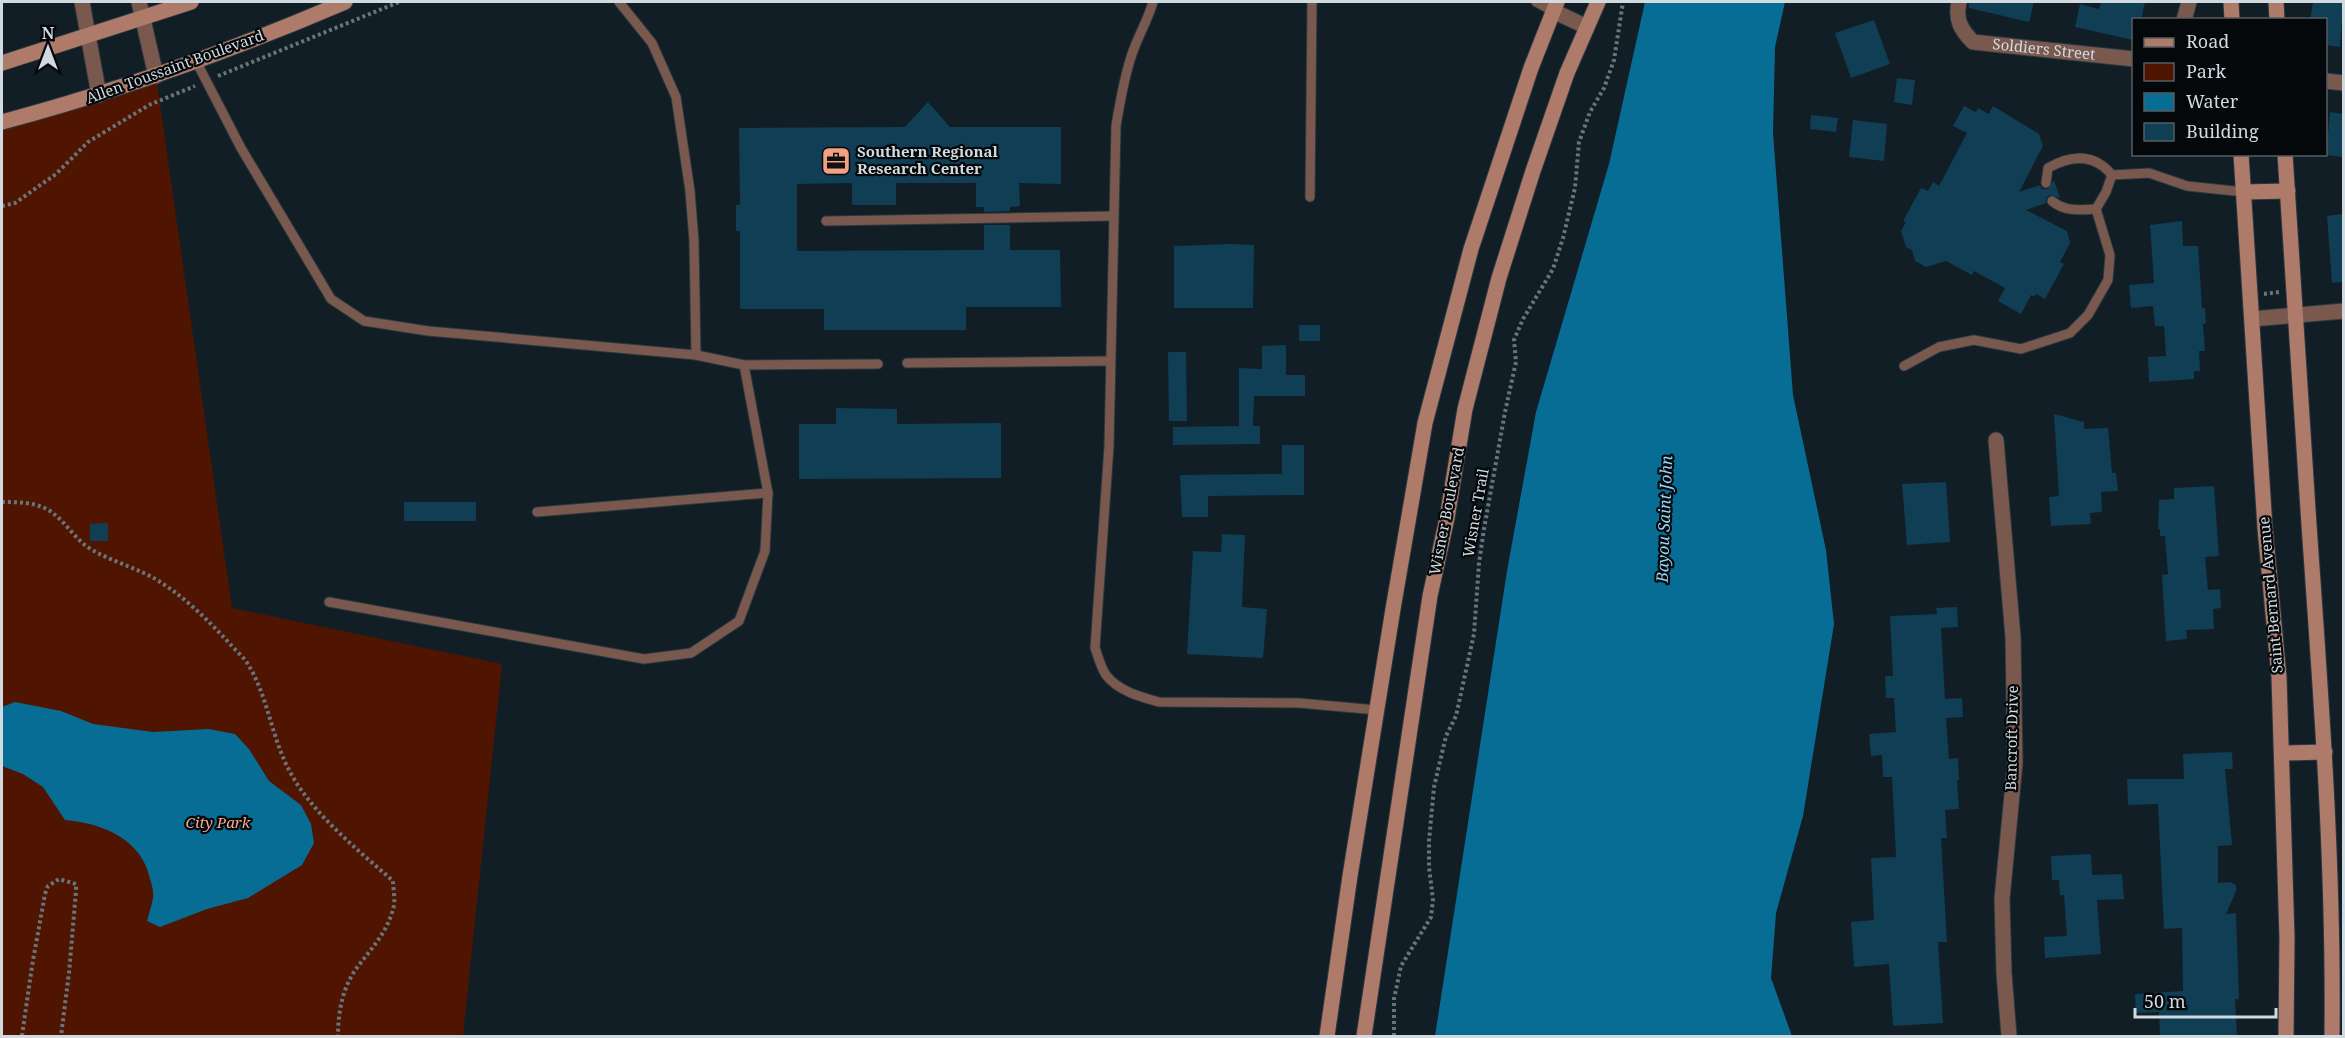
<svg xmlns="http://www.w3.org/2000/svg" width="2345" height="1038" font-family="'Noto Serif',serif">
	<rect width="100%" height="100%" fill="#111e26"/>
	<path fill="#4f1501" d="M156 76 232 608 502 664 463 1036H2V122Z"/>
	<g fill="#076d95">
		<path d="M1645 2H1785L1775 47 1773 133 1793 395 1826 550 1834 624 1803 816 1776 913 1771 978 1792 1036H1435L1507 571 1536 412 1609 164Z"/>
		<path d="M15 702 61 711 93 724 153 732 209 729 235 734 249 749 269 781 301 805 311 824 314 843 302 865 248 898 207 909 160 927 147 921C149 913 152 905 153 898 154 892 152 885 150 879 142 839 102 823 65 820L43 787 23 774 2 766V707Z"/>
	</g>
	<g fill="#103e54">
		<path d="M1969 2H2034L2029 22 1969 8Z"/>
		<path d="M2101 2H2145L2141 20H2133V40L2075 27 2080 4 2099 9Z"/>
		<path d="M2313 2H2343L2340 47 2325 45V20H2310Z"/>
		<path d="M1874 20 1890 64 1851 78 1835 33Z"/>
		<path d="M1897 78 1915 80 1912 105 1894 102Z"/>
		<path d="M928 102 950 127H1061V184L1019 183 1020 206 1010 207V211L984 212V207H976V183H896V205H852V183L797 184V251L984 250V225H1010V250H1060L1061 307H966V330H824V309H740V231H736V205H740L739 128 905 127Z"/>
		<path d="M1964 106 1976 112 1978 108 1989 114 1993 106 2039 134 2043 146 2019 192 2040 185 2042 189H2048L2054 180 2060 198 2050 195 2046 198V203L2026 210 2067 231 2070 243 2060 262 2064 264 2045 299 2036 294 2034 297 2031 295 2021 314 1998 301 2005 288 1974 271 1972 275 1946 261 1926 267 1915 261 1912 250 1906 247 1901 231 1906 222 1903 221 1921 188 1928 191 1933 182 1939 186 1967 133 1953 126Z"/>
		<path d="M2330 112 2343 114V157L2326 155Z"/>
		<path d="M1811 115 1838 118 1836 132 1810 129Z"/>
		<path d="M1853 120 1887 124 1884 161 1849 157Z"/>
		<path d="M2343 214V282L2332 283 2327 216Z"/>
		<path d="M2182 221 2183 246H2198L2202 308H2205L2206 323 2203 324 2205 351H2199L2200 371H2194V379L2149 382 2148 357 2166 356 2164 326H2155L2153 306 2131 308 2129 285 2154 283 2150 225Z"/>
		<path d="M1231 244 1254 245 1253 308H1174V246Z"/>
		<rect x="1299" y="325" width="21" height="16"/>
		<path d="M1286 345V375H1305V396H1254L1253 426H1260V444L1173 445V427L1239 426V368L1262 369V346Z"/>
		<path d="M1168 352H1186L1187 421H1169Z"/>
		<path d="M836 408 897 409V424L1001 423V478L799 479V424H836Z"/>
		<path d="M2054 414 2084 422V429L2108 428 2112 473H2116L2118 491 2101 492 2102 512 2090 513 2091 524 2051 526 2049 497 2059 496Z"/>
		<path d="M1282 445H1304V495L1208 496V517H1182L1180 475 1282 474Z"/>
		<path d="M1946 482 1950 542 1907 545 1902 484Z"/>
		<path d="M2214 486 2219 556 2205 557 2208 590 2220 589 2221 608 2213 609 2214 629 2186 630 2187 639 2166 641 2162 575 2168 574 2165 536H2160V529H2158L2159 500 2174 499V488Z"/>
		<rect x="404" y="502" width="72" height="19"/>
		<path d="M108 523V541H90V524Z"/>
		<path d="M1222 534 1245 535 1242 607 1267 609 1263 658 1187 654 1193 551 1221 552Z"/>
		<path d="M1957 607 1958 627 1941 628 1945 699 1962 698 1963 717 1946 718 1949 759 1958 758 1959 780H1957L1959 809 1945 810 1947 838H1941L1947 942H1938L1943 1023 1893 1026 1889 964 1854 967 1851 922 1874 920 1871 858 1896 857 1892 777H1883L1882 755 1871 756 1869 734 1896 732 1894 698H1886L1885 676H1893L1890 616 1937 614 1936 608Z"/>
		<path d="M2232 752 2233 769H2225L2232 845 2218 846V883L2230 882 2236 885V891L2226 914 2236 913 2239 999H2235L2237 1036H2160L2159 1012 2136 1013 2135 994 2183 991 2182 928 2164 929 2158 804 2128 805 2127 779H2184L2183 754Z"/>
		<path d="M2091 854 2092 875 2122 874 2124 899 2097 900 2101 954 2045 958 2044 937 2067 936 2064 895H2060L2059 880H2052L2051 856Z"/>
	</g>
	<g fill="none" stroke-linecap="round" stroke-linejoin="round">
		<g stroke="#2c3840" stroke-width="11">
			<g id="lane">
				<path d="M1153 2C1148 20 1138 36 1132 54 1124 77 1120 102 1116 126L1109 446 1095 648C1098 656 1101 668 1106 675 1118 691 1141 697 1159 702L1299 703 1377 710"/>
				<path d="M1536 2 1553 11"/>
				<path d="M196 61 241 148 331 299 364 321 428 331 696 355"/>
				<path d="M2046 183 2048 168C2071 155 2094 153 2112 175"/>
				<path d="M1310 197 1312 2"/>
				<path d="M2052 201C2065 212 2080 210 2096 209"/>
				<path d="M826 221 1113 216"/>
				<path d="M907 363 1110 361"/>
				<path d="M744 365 878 364"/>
				<path d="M1904 366 1939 347 1974 340 2021 349 2070 333 2088 315 2108 280 2110 255 2096 209 2106 192 2112 175 2149 173 2187 186 2244 192"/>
				<path d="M537 512 768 493 744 365 696 355 694 241 690 191 676 97 652 43 619 2"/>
				<path d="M329 602 644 659 691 653 739 621 765 551 768 493"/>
			</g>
		</g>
		<g stroke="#2c3840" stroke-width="17">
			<g id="street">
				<path d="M82 2 99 95"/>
				<path d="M139 2 156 76"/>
				<path id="s1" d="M1959 2C1955 20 1961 30 1973 42L2134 59"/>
				<path d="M1553 11 1587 27"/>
				<path d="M2184 20 2189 2"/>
				<path d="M2326 81 2344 83"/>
				<path d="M2252 319 2344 311"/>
				<path d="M1996 440 2013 637 2015 763 2002 899 2004 973 2009 1036"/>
			</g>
		</g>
		<g stroke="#2c3840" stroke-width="17">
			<g id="secondary">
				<path d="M2231 2 2232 20"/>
				<path d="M2276 2 2277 20"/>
				<path d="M2 63 191 2"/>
				<path d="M2 122C119 91 233 50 345 2"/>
				<path d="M2241 154 2265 528 2279 677 2287 938 2286 1036"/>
				<path d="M2285 154C2293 278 2300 402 2309 525 2321 696 2334 865 2332 1036"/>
				<path d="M2244 192 2288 191"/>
				<path d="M2282 753 2325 752"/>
				<path d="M1327 1036 1350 876 1393 609 1425 423 1471 249 1531 68 1557 2"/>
				<path d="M1364 1036 1430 596 1447 518 1465 409 1499 278 1533 171 1567 73 1598 2"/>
			</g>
		</g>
		<g stroke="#69757b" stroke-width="4" stroke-dasharray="3 3" stroke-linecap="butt">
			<path d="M218 76 399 2"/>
			<path d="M2 206 15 203 56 174 88 142 149 105 195 86"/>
			<path d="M2264 294 2279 292"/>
			<path d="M2 502C19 502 40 502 54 514 68 525 77 542 94 551 112 561 133 567 152 577 182 594 208 620 231 645 237 652 245 658 249 666 267 696 271 732 286 764 308 811 355 847 393 881 393 889 396 901 393 909 387 933 370 950 356 969 342 989 338 1013 338 1036"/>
			<path d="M22 1036 32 966 45 894 48 886 59 879 76 884V891L69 973 61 1036"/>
			<path d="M1394 1036V999L1401 966 1431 917 1433 900 1429 867V841L1434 787 1446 736 1456 716 1474 634 1479 563 1484 529 1505 412 1516 362 1514 340 1523 319 1553 269 1563 238 1575 188 1579 142 1590 112 1604 88 1614 60 1623 2"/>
		</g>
		<use href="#lane" stroke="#79594e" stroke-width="9"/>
		<use href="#street" stroke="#79594e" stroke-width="15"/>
		<use href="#secondary" stroke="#ae7b6a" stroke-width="15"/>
	</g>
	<defs>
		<g id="office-square" transform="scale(1.5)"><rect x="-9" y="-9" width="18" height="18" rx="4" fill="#f39f84" stroke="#04080b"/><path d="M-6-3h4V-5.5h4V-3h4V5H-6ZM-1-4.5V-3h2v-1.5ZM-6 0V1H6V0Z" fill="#111"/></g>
	</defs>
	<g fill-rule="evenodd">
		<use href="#office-square" x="836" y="161"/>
	</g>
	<g text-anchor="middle" stroke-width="4.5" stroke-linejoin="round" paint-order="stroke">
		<g font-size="15" fill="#d1dadf" stroke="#04080b">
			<text dy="5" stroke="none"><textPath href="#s1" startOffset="116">Soldiers Street</textPath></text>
			<text transform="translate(175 67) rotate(-20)" y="5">Allen Toussaint Boulevard</text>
			<text transform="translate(1447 511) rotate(-79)" y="5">Wisner Boulevard</text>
			<text transform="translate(1476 513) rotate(-80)" y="5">Wisner Trail</text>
			<text transform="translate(2271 595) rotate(-95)" y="5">Saint Bernard Avenue</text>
			<text transform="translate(2012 738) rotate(-89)" y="5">Bancroft Drive</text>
		</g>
		<g font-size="15" font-weight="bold" fill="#d1dadf" stroke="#04080b" text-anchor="start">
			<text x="857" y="157">Southern Regional<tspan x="857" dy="17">Research Center</tspan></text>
		</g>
		<g font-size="15" font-style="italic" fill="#fca98e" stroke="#04080b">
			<text x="218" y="828">City Park</text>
		</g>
		<g font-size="16" font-style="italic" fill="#98d6f9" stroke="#04080b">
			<text transform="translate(1664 519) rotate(-88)" y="6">Bayou Saint John</text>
		</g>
	</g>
	<rect width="2345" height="1038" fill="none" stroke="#d1dadf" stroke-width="6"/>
	<rect x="2132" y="18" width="195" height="138" fill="#04080b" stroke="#565c60" stroke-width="1.5"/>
	<rect x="2144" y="38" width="30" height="9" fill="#ae7b6a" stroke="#565c60" stroke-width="1.5"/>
	<text x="2186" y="48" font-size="18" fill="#d1dadf">Road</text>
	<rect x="2144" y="63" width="30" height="18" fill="#4f1501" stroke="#565c60" stroke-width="1.5"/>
	<text x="2186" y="78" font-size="18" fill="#d1dadf">Park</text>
	<rect x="2144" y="93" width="30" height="18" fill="#076d95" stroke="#565c60" stroke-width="1.5"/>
	<text x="2186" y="108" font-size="18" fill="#d1dadf">Water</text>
	<rect x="2144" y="123" width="30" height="18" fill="#103e54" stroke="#565c60" stroke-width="1.5"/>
	<text x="2186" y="138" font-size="18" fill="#d1dadf">Building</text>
	<g transform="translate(48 48)" stroke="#04080b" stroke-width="4.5" paint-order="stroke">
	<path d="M0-4.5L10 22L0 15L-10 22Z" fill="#d1dadf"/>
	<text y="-9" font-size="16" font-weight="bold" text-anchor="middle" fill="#d1dadf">N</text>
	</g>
	<path d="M2135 1008v9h141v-9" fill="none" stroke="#d1dadf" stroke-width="3"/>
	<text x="2144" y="1008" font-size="18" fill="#d1dadf" stroke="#04080b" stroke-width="4.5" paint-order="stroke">50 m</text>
</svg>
